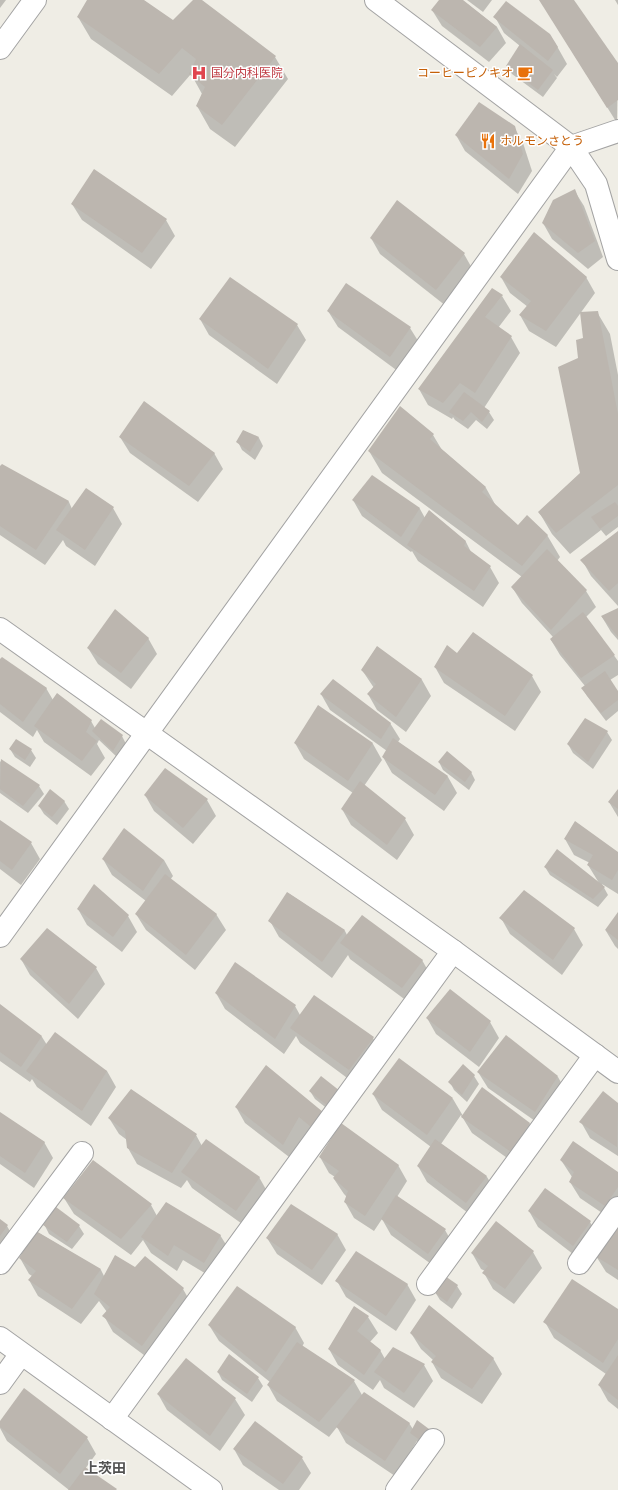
<svg xmlns="http://www.w3.org/2000/svg" width="618" height="1490" font-family="Inter,'Noto Sans JP',sans-serif">
	<rect width="100%" height="100%" fill="#efede5"/>
	<g fill="#0003">
		<path d="M0 0H6L0 8Z"/>
		<path d="M88 0H143L173 21 194 0H201L275 57 288 79 235 147 210 129 197 106 202 94 191 74 172 96 91 39 78 17Z"/>
		<path d="M441 0H462L497 27 506 43 489 62 442 26 432 10Z"/>
		<path d="M467 0H492L483 12Z"/>
		<path d="M540 0H573L618 65 617 123Z"/>
		<path d="M615 0H618V5Z"/>
		<path d="M495 17 550 35 558 48 567 64 557 77 554 74 557 78 543 97 512 74 507 66 520 46 504 33Z"/>
		<path d="M514 127 523 143 532 171 518 194 465 151 456 135Z"/>
		<path d="M574 190 584 206 603 257 588 269 552 239 543 223Z"/>
		<path d="M72 204 166 220 175 236 151 269 82 220Z"/>
		<path d="M371 238 464 254 473 270 446 306 380 254Z"/>
		<path d="M501 277H586L595 293 556 347 529 331 520 315 528 307 510 293Z"/>
		<path d="M347 285 410 328 420 344 399 372 338 327 328 311Z"/>
		<path d="M502 296 511 311 498 328 511 337 520 353 484 408 489 412 494 420 487 429 476 420 468 429 455 420 453 417 452 419 428 405 419 389Z"/>
		<path d="M597 312 610 334 618 375V527L606 536 601 530 570 554 552 534 539 512 581 473 580 359 584 339Z"/>
		<path d="M200 319 297 325 306 340 277 384 209 335Z"/>
		<path d="M244 431 259 438 263 446 255 460 242 450 238 442Z"/>
		<path d="M433 435 442 450 486 488 496 506 518 526 547 535 560 557 557 561 586 591 596 607 586 617 618 661V675L610 680 618 693V711L606 721 587 696 582 688 585 686 560 655 551 640 553 637 522 603 512 587 522 577 382 473 369 451Z"/>
		<path d="M120 437 214 453 223 469 198 502 130 453Z"/>
		<path d="M2 465 69 502 72 509 113 508 122 524 95 566 66 546 63 540 45 565 0 535V468Z"/>
		<path d="M372 477 420 509 425 518 466 542 472 554 490 567 499 583 483 607 418 561 412 551 411 552 362 516 353 500Z"/>
		<path d="M618 532V606L591 576 582 560Z"/>
		<path d="M618 609V640L611 632 602 617Z"/>
		<path d="M148 638 157 654 131 689 98 664 88 648Z"/>
		<path d="M377 647 422 680 431 696 406 732 377 710 368 694 374 688 362 670Z"/>
		<path d="M457 654 532 676 541 692 515 731 444 683 435 667Z"/>
		<path d="M0 661 46 688 53 700 91 721 95 728 122 736 126 744 118 758 99 740 97 744 105 758 91 776 44 742 37 730 33 737 0 712Z"/>
		<path d="M321 694 390 723 400 739 398 742 448 777 457 793 444 811 392 773 383 757 387 751 330 710Z"/>
		<path d="M319 707 373 744 382 760 364 786 405 819 414 835 397 860 351 825 342 809 353 793 304 759 295 743Z"/>
		<path d="M607 732 612 740 593 769 573 753 568 744Z"/>
		<path d="M10 749 31 750 36 758 30 767 15 757Z"/>
		<path d="M1 761 39 786 44 794 28 813 0 793V762Z"/>
		<path d="M439 762 471 772 475 780 469 790 443 770Z"/>
		<path d="M618 790V817L609 802Z"/>
		<path d="M145 795 207 800 216 816 193 844 154 811Z"/>
		<path d="M64 801 69 809 57 825 44 814 39 806Z"/>
		<path d="M0 821 31 843 40 859 21 885 0 869Z"/>
		<path d="M565 839 618 853V894L602 884 608 895 598 907 550 875 545 867 599 883 588 865 590 863 574 855Z"/>
		<path d="M103 859 164 860 173 876 170 880 216 914 226 930 195 970 146 930 136 914 146 901 112 875Z"/>
		<path d="M288 893 345 931 347 935 422 960 431 976 411 1004 350 959 348 955 332 978 279 937 270 921Z"/>
		<path d="M78 909 128 916 137 932 122 952 87 925Z"/>
		<path d="M618 913V949L615 946 606 931Z"/>
		<path d="M501 918 574 929 583 945 562 975 510 934Z"/>
		<path d="M21 959 96 968 105 984 78 1019 30 975Z"/>
		<path d="M216 993 295 1006 300 1015 373 1038 382 1054 358 1086 300 1043 296 1036 284 1054 225 1009Z"/>
		<path d="M0 1006 42 1037 47 1045 107 1071 116 1087 91 1126 37 1087 32 1079 30 1082 0 1061Z"/>
		<path d="M427 1018 490 1022 499 1038 479 1067 436 1034Z"/>
		<path d="M463 1065 474 1076 479 1084 467 1102 454 1090 450 1082Z"/>
		<path d="M478 1072 558 1077 567 1093 545 1128 488 1088Z"/>
		<path d="M321 1078 334 1114 315 1099 310 1091Z"/>
		<path d="M603 1093 618 1104V1156L590 1138 581 1122Z"/>
		<path d="M373 1094 453 1099 463 1116 529 1123 538 1139 520 1167 472 1133 461 1115 441 1144 487 1177 496 1192 476 1219 427 1182 418 1166 431 1147 382 1110Z"/>
		<path d="M236 1107 323 1112 293 1160 245 1123Z"/>
		<path d="M0 1113 44 1142 53 1158 34 1188 0 1164Z"/>
		<path d="M109 1118 196 1135 202 1146 259 1177 268 1193 245 1226 192 1188 187 1180 181 1188 137 1164 128 1148 127 1140 119 1134Z"/>
		<path d="M320 1157 398 1165 407 1181 397 1197 445 1230 454 1246 438 1269 391 1235 382 1219 374 1231 354 1218 345 1202 347 1197 344 1194 334 1179 335 1177 329 1173Z"/>
		<path d="M561 1160 618 1174V1216L614 1221 580 1198 570 1182 572 1177Z"/>
		<path d="M64 1198 151 1205 157 1216 220 1235 230 1251 213 1278 183 1260 177 1271 151 1253 143 1240 131 1255 74 1214Z"/>
		<path d="M529 1211 590 1222 599 1238 582 1261 538 1227Z"/>
		<path d="M0 1220 7 1226 16 1242 0 1265Z"/>
		<path d="M618 1224V1280L606 1272 596 1256Z"/>
		<path d="M45 1226H79L84 1234 72 1249 49 1234Z"/>
		<path d="M37 1232 101 1270 104 1276 135 1269 183 1289 192 1305 152 1361 113 1332 104 1316 107 1312 99 1301 81 1324 38 1296 29 1280 32 1276 29 1274 20 1258Z"/>
		<path d="M337 1234 346 1250 322 1285 277 1254 267 1238Z"/>
		<path d="M533 1252 542 1268 514 1304 493 1289 484 1273 485 1271 481 1269 472 1253Z"/>
		<path d="M337 1281 407 1284 416 1300 396 1331 346 1297Z"/>
		<path d="M457 1286 462 1294 452 1309 440 1300 435 1292Z"/>
		<path d="M355 1307 368 1317 378 1333 370 1342 380 1350 385 1359 424 1365 433 1381 414 1408 384 1388 380 1380 373 1390 338 1365 329 1349Z"/>
		<path d="M618 1310V1409L608 1401 599 1385 606 1374 554 1338 545 1322Z"/>
		<path d="M209 1325 295 1327 304 1343 302 1347 354 1381 362 1395 409 1423 425 1448 417 1441 395 1476 346 1443 337 1427 329 1437 277 1401 268 1385 270 1382 219 1341Z"/>
		<path d="M411 1333 493 1358 502 1374 482 1404 441 1378 432 1362 433 1360 421 1349Z"/>
		<path d="M218 1372 258 1378 263 1386 252 1402 222 1380Z"/>
		<path d="M158 1394 235 1399 245 1415 220 1451 167 1410Z"/>
		<path d="M0 1423 87 1438 96 1454 85 1469 116 1490H69L7 1441 0 1428Z"/>
		<path d="M234 1449 302 1458 311 1473 299 1490H279L243 1465Z"/>
	</g>
	<g fill="#bcb6af">
		<path d="M87 0H144L173 20 193 0H202L276 56 222 125 196 106 205 87 189 74 196 59 182 48 159 74 77 17Z"/>
		<path d="M439 0H463L497 27 480 47 431 10Z"/>
		<path d="M539 0H574L618 63V100L607 108Z"/>
		<path d="M506 1 550 34 558 47 548 61 493 17Z"/>
		<path d="M520 44 553 70 538 90 506 66Z"/>
		<path d="M479 102 515 126 523 154 509 179 455 135Z"/>
		<path d="M94 169 167 219 142 253 71 204Z"/>
		<path d="M575 189 595 241 578 253 542 223 553 200Z"/>
		<path d="M397 200 465 253 436 290 370 238Z"/>
		<path d="M534 232 587 277 546 331 519 315 531 301 500 277Z"/>
		<path d="M230 277 298 324 268 369 199 319Z"/>
		<path d="M346 283 411 327 390 357 327 311Z"/>
		<path d="M492 288 503 295 485 317 512 336 475 393 460 383 443 403 418 389Z"/>
		<path d="M598 311 618 414V485L556 533 538 512 580 473 558 367 578 358 576 340 583 338 580 312Z"/>
		<path d="M464 392 490 411 482 422 471 412 463 421 449 412Z"/>
		<path d="M144 401 215 453 189 486 119 437Z"/>
		<path d="M400 406 434 434 430 439 486 487 482 492 518 525 527 515 548 535 522 566 368 451Z"/>
		<path d="M243 430 259 437 250 452 236 442Z"/>
		<path d="M2 464 69 501 36 550 0 526V466Z"/>
		<path d="M372 475 420 508 401 537 352 500Z"/>
		<path d="M86 488 114 507 85 550 56 530Z"/>
		<path d="M615 502 618 506V516L600 529 591 517Z"/>
		<path d="M429 510 466 541 464 546 491 566 474 591 407 545Z"/>
		<path d="M618 531V583L609 591 580 560Z"/>
		<path d="M547 549 587 590 551 630 511 587Z"/>
		<path d="M618 608V637L601 616Z"/>
		<path d="M115 609 149 638 121 673 87 648Z"/>
		<path d="M583 612 615 655 581 678 550 639Z"/>
		<path d="M473 632 533 675 505 716 434 667 447 645 457 653Z"/>
		<path d="M377 646 422 679 396 717 367 694 376 684 361 670Z"/>
		<path d="M2 657 47 688 23 722 0 704V659Z"/>
		<path d="M605 671 618 691V700L601 713 581 688Z"/>
		<path d="M333 679 391 723 381 739 320 694Z"/>
		<path d="M57 693 92 720 86 732 97 741 82 761 34 726Z"/>
		<path d="M318 705 373 743 348 781 294 743Z"/>
		<path d="M585 718 608 731 588 762 567 744Z"/>
		<path d="M101 719 123 735 113 751 92 731Z"/>
		<path d="M393 738 448 776 435 795 382 757Z"/>
		<path d="M16 739 32 749 25 760 9 749Z"/>
		<path d="M447 751 472 772 465 782 438 762Z"/>
		<path d="M1 759 40 785 23 806 0 789Z"/>
		<path d="M165 768 208 799 183 828 144 795Z"/>
		<path d="M360 781 406 818 387 845 341 809Z"/>
		<path d="M50 789 65 801 52 817 38 806Z"/>
		<path d="M618 789V809L608 802Z"/>
		<path d="M0 820 32 842 12 870 0 861Z"/>
		<path d="M575 821 618 852V870L612 880 587 865 593 855 564 839Z"/>
		<path d="M124 828 164 860 143 891 102 859Z"/>
		<path d="M557 849 605 887 593 899 544 867Z"/>
		<path d="M165 874 217 914 186 955 135 914Z"/>
		<path d="M94 884 129 915 113 937 77 909Z"/>
		<path d="M524 890 575 928 553 960 499 918Z"/>
		<path d="M287 892 345 930 322 962 268 921Z"/>
		<path d="M618 912V940L605 930Z"/>
		<path d="M362 915 423 960 402 988 340 943Z"/>
		<path d="M47 928 97 967 69 1004 20 959Z"/>
		<path d="M235 962 296 1005 275 1039 215 993Z"/>
		<path d="M450 989 491 1021 470 1052 426 1018Z"/>
		<path d="M314 995 374 1037 349 1070 290 1028Z"/>
		<path d="M0 1004 42 1036 21 1067 0 1052Z"/>
		<path d="M55 1032 107 1071 82 1111 26 1071Z"/>
		<path d="M506 1035 558 1076 535 1112 477 1072Z"/>
		<path d="M399 1058 453 1098 427 1135 372 1094Z"/>
		<path d="M463 1064 475 1075 462 1095 448 1082Z"/>
		<path d="M266 1065 323 1112 311 1127 299 1117 283 1145 235 1107Z"/>
		<path d="M321 1076 340 1091 329 1107 309 1091Z"/>
		<path d="M482 1087 530 1123 511 1152 461 1117Z"/>
		<path d="M131 1089 197 1134 172 1173 127 1148 125 1131 108 1118Z"/>
		<path d="M603 1091 618 1103 617 1147 579 1122Z"/>
		<path d="M0 1112 45 1142 25 1173 0 1156Z"/>
		<path d="M341 1123 399 1165 365 1216 344 1202 348 1191 333 1178 339 1171 319 1157Z"/>
		<path d="M206 1139 260 1177 236 1211 181 1172Z"/>
		<path d="M435 1139 487 1176 466 1203 417 1166Z"/>
		<path d="M573 1141 618 1172V1187L605 1206 569 1182 574 1172 560 1160Z"/>
		<path d="M93 1160 152 1204 121 1239 63 1198Z"/>
		<path d="M545 1188 591 1221 573 1246 528 1211Z"/>
		<path d="M396 1195 446 1229 428 1254 381 1219Z"/>
		<path d="M166 1202 221 1235 204 1263 174 1245 168 1256 141 1237Z"/>
		<path d="M291 1204 338 1234 312 1270 266 1238Z"/>
		<path d="M56 1207 80 1225 67 1242 43 1225Z"/>
		<path d="M0 1219 8 1225 0 1236Z"/>
		<path d="M496 1221 534 1251 505 1289 482 1273 488 1266 471 1253Z"/>
		<path d="M618 1222V1270L595 1256Z"/>
		<path d="M36 1231 101 1269 72 1309 28 1280 36 1271 19 1258Z"/>
		<path d="M356 1251 408 1284 386 1316 335 1281Z"/>
		<path d="M115 1255 135 1267 145 1256 184 1288 142 1346 102 1316 110 1307 94 1294Z"/>
		<path d="M445 1276 458 1285 447 1302 434 1292Z"/>
		<path d="M572 1279 618 1309V1339L603 1363 543 1322Z"/>
		<path d="M237 1286 296 1327 266 1372 208 1325Z"/>
		<path d="M429 1305 494 1358 472 1389 431 1362 436 1356 410 1333Z"/>
		<path d="M354 1306 369 1316 357 1331 381 1350 364 1375 328 1349Z"/>
		<path d="M297 1342 355 1380 319 1422 267 1385Z"/>
		<path d="M393 1347 425 1364 404 1393 374 1372Z"/>
		<path d="M229 1354 259 1377 247 1394 217 1372Z"/>
		<path d="M618 1355V1400L598 1385Z"/>
		<path d="M186 1358 236 1398 210 1436 157 1394Z"/>
		<path d="M24 1388 88 1437 60 1474 0 1427V1421Z"/>
		<path d="M364 1392 410 1423 385 1461 336 1427Z"/>
		<path d="M417 1420 429 1429 421 1441 410 1433Z"/>
		<path d="M255 1421 303 1457 283 1484 233 1449Z"/>
		<path d="M85 1467 117 1489 116 1490H68Z"/>
	</g>
	<g fill="none" stroke-linecap="round" stroke-linejoin="round">
		<g stroke="#a3a3a3" stroke-width="24">
			<g id="minor">
				<path d="M0 629 453 951 618 1072"/>
				<path d="M0 1263 82 1153"/>
				<path d="M579 1263 618 1208"/>
				<path d="M428 1284 595 1055"/>
				<path d="M0 1338 211 1490"/>
				<path d="M0 1383 21 1354"/>
				<path d="M112 1419 453 951"/>
				<path d="M397 1490 433 1440"/>
			</g>
		</g>
		<g stroke="#a3a3a3" stroke-width="24">
			<g id="tertiary">
				<path d="M376 0 571 147 596 184 618 259"/>
				<path d="M0 48 35 0"/>
				<path d="M0 936 571 147 618 131"/>
			</g>
		</g>
		<use href="#minor" stroke="#fff" stroke-width="22"/>
		<use href="#tertiary" stroke="#fff" stroke-width="22"/>
	</g>
	<defs>
		<g id="hospital-bare" transform="scale(1.2)"><path d="M-5-5h3v3.5h4V-5h3V5h-3V1.5h-4V5h-3Z" fill="#e0444e" stroke="#fff" stroke-width="2.5" paint-order="stroke"/></g>
		<g id="cafe-bare" transform="scale(1.2)"><path d="M-5.5-4.5H6V0H3Q3 3.5 0 3.5H-2.5Q-5.5 3.5-5.5 0ZM3-3.2v2h1.7v-2ZM-6 4.5H4V6H-6Z" fill="#e8710a" stroke="#fff" stroke-width="2.5" paint-order="stroke"/></g>
		<g id="restaurant-bare" transform="scale(1.2)"><path d="M-5-6h1v4h1v-4h1v4h1v-4h1v5L-1.5 .5V6h-2V.5L-5-1ZM5-6V6H3V1.5H1.5Q1.5-4 5-6Z" fill="#e8710a" stroke="#fff" stroke-width="2.5" paint-order="stroke"/></g>
	</defs>
	<g fill-rule="evenodd">
		<use href="#hospital-bare" x="199" y="73"/>
		<use href="#cafe-bare" x="525" y="73"/>
		<use href="#restaurant-bare" x="488" y="141"/>
	</g>
	<g text-anchor="middle" stroke-width="3" stroke-linejoin="round" paint-order="stroke">
		<g font-size="12" fill="#be3a42" stroke="#fff" text-anchor="start">
			<text x="211" y="77">国分内科医院</text>
		</g>
		<g font-size="12" fill="#c56008" stroke="#fff" text-anchor="end">
			<text x="513" y="77">コーヒーピノキオ</text>
			<text x="500" y="145" text-anchor="start">ホルモンさとう</text>
		</g>
		<g font-size="14" font-weight="bold" fill="#525252" stroke="#fff">
			<text x="105" y="1473">上茨田</text>
		</g>
	</g>
</svg>
